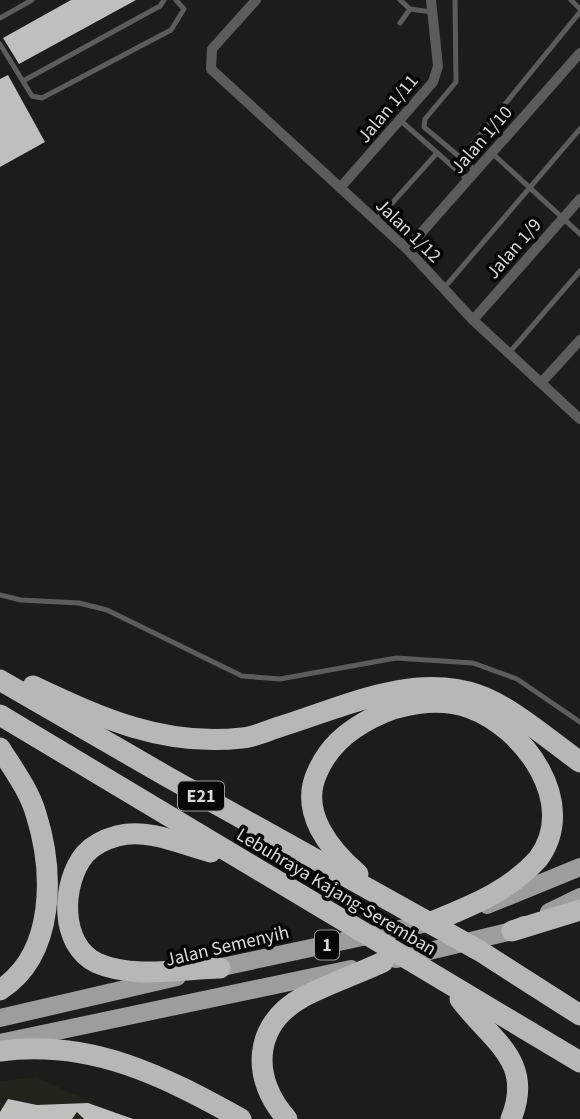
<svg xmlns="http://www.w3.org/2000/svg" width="580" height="1119" font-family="'Source Sans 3',sans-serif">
	<rect width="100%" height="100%" fill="#1c1c19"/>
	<path fill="#22231a" d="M36 1077 128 1119H0V1081Z"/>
	<g fill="#bfbfbc">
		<path d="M71 0H136L19 64 3 38Z"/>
		<path d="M8 75 45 142 0 167V79Z"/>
		<path d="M8 1099 37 1105 88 1103 133 1119H84L77 1112 72 1119H0V1112Z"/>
	</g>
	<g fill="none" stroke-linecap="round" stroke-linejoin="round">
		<g stroke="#5c5c5b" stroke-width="5">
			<path d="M400 0 410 9 432 12"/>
			<path d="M455 0 456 82 425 119 424 127 461 158 580 12"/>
			<path d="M571 0 580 9"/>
			<path d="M0 18 32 0"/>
			<path d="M400 23 410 9"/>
			<path d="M0 44 32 96 42 98 171 30 184 9 176 0"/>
			<path d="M23 81 160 6 164 0"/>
			<path d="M401 121 467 179"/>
			<path d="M492 153 580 234"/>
			<path d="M461 158 476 171"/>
			<path d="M376 221 437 153"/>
			<path d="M444 288 580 129"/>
			<path d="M509 353 580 271"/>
			<path d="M0 595 21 600 79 603 107 610 242 676 280 679 396 658 473 663 517 679 580 722"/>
		</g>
		<g stroke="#5c5c5b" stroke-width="10">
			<path d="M256 0 212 49 211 69 407 249 473 320 580 419"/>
			<path d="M340 188 433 82 438 66 431 0"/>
			<path d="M407 249 580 53"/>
			<path d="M473 320 580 199"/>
			<path d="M541 383 580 340"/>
		</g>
		<g stroke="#9d9e9b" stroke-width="18">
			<path d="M487 905 580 867"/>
			<path d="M549 912 580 897"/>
			<path d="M396 959 512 931 524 925"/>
			<path d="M208 970 437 921"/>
			<path d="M0 1018 177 977"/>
			<path d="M0 1043 351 969"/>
		</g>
		<g stroke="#b7b8b4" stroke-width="21">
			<path d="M0 680 166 776 480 951 580 1015"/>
			<path d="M33 686C101 718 164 747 242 738 255 737 269 730 282 726 343 707 414 672 478 695 509 705 552 742 580 762"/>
			<path d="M0 715 580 1062"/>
			<path d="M0 748C13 769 29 790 36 814 54 871 56 954 0 990"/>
			<path d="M211 852C181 844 149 828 117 836 106 839 93 845 85 854 61 883 59 945 97 963 133 979 182 969 220 968"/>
			<path d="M358 874C330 850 299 812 317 773 328 747 347 731 372 718 400 703 439 697 470 708 523 727 580 803 538 859 509 891 473 905 434 921"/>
			<path d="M512 931 580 910"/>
			<path d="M460 999C490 1040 535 1060 511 1119"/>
			<path d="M0 1051C91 1039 164 1076 241 1119"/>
			<path d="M287 1119C251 1079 252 1025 303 997 328 984 357 974 383 962"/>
		</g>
	</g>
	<g text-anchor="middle" stroke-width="7" stroke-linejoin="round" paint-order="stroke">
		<g fill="#070706" stroke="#9a9a98" stroke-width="2">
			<rect x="178" y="781.5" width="46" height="29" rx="5"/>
			<rect x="315" y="930.5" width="24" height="29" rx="5"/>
		</g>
		<g font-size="18" font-weight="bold" fill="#d9d9d7">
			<text x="201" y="802">E21</text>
			<text x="327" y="951">1</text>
		</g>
		<g font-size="19" fill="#d9d9d7" stroke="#070706">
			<text transform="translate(387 108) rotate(-50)" y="7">Jalan 1/11</text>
			<text transform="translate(481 139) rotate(-49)" y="7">Jalan 1/10</text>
			<text transform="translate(409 230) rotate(44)" y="7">Jalan 1/12</text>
			<text transform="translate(513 248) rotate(-49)" y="7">Jalan 1/9</text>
			<text transform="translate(337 891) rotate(31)" y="7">Lebuhraya Kajang-Seremban</text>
			<text transform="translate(227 945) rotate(-13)" y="7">Jalan Semenyih</text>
		</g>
	</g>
</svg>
